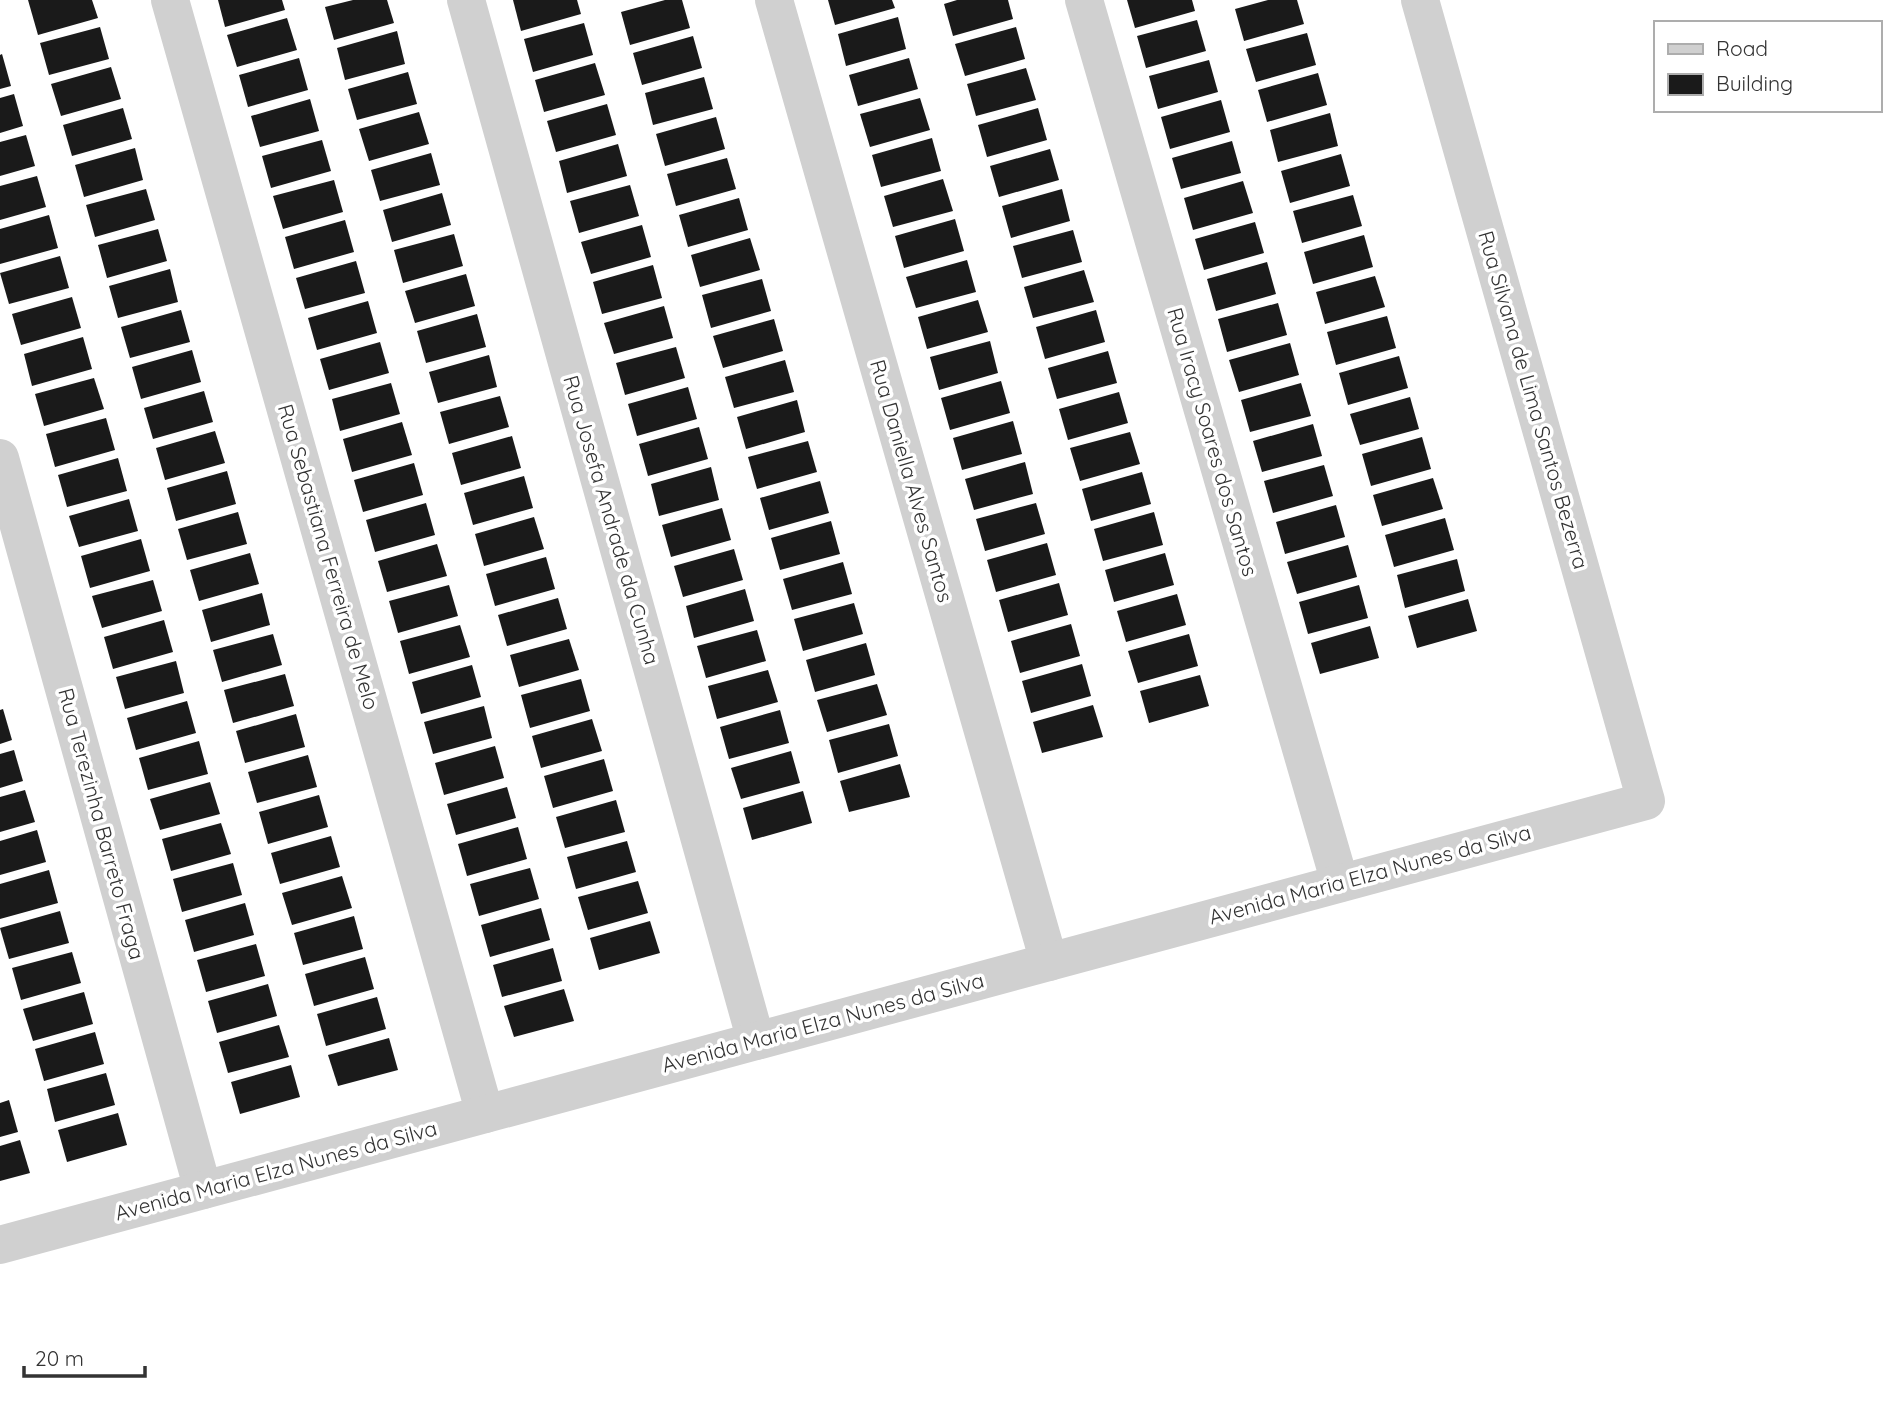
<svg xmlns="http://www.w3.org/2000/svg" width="1902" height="1401" font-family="Quicksand,sans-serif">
	<rect width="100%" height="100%" fill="#fff"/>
	<g fill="#1a1a1a">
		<path d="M28 0H92L98 18 38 35Z"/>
		<path d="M218 0H282L285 10 225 27Z"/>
		<path d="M353 0H387L394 23 334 40 325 7Z"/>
		<path d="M513 0H577L581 14 521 31Z"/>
		<path d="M665 0H682L690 28 630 45 621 12Z"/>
		<path d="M828 0H892L895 8 835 25Z"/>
		<path d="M957 0H1008L1013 19 953 36 944 4Z"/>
		<path d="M1127 0H1192L1195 11 1135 28Z"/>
		<path d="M1268 0H1297L1304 24 1244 41 1235 9Z"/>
		<path d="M898 17 906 49 846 66 838 34Z"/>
		<path d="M287 18 297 50 237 67 227 35Z"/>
		<path d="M1197 20 1206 51 1146 68 1137 36Z"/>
		<path d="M584 23 593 55 533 72 524 39Z"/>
		<path d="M100 27 109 59 49 75 40 43Z"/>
		<path d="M1016 27 1025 59 965 76 955 44Z"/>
		<path d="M397 31 405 64 345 80 337 48Z"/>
		<path d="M1307 33 1316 65 1256 82 1246 49Z"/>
		<path d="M693 36 702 68 642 85 633 53Z"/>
		<path d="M2 54 11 86 0 89V55Z"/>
		<path d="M299 58 308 90 248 107 239 75Z"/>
		<path d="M909 58 918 89 858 106 849 75Z"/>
		<path d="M1209 60 1218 92 1158 109 1149 76Z"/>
		<path d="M595 63 605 95 544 112 535 80Z"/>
		<path d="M111 67 121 99 61 116 51 84Z"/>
		<path d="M1026 68 1036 100 976 116 967 84Z"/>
		<path d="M408 72 417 104 357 120 348 89Z"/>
		<path d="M1318 73 1327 105 1267 122 1258 90Z"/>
		<path d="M704 77 713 109 653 125 645 93Z"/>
		<path d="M14 94 23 126 0 133V98Z"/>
		<path d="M920 98 930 130 870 147 860 114Z"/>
		<path d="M310 99 319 131 260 147 251 116Z"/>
		<path d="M1221 100 1230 132 1170 149 1161 117Z"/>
		<path d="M607 104 616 135 556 152 547 121Z"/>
		<path d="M123 108 132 139 72 156 63 125Z"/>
		<path d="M1038 108 1047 140 987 157 978 125Z"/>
		<path d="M419 112 429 144 369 161 359 129Z"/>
		<path d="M1330 113 1338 146 1278 162 1270 130Z"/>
		<path d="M716 117 725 149 665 166 656 134Z"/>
		<path d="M26 135 35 166 0 176V142Z"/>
		<path d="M932 138 941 171 881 187 872 155Z"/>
		<path d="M322 140 331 171 271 188 262 156Z"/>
		<path d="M1232 141 1241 173 1181 189 1172 158Z"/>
		<path d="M618 144 627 176 567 193 559 161Z"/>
		<path d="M135 148 143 180 84 197 75 165Z"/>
		<path d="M1050 149 1059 180 999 197 990 166Z"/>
		<path d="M431 153 440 185 380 201 371 170Z"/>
		<path d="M1341 154 1350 186 1290 203 1281 171Z"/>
		<path d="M727 158 736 189 676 206 667 174Z"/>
		<path d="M37 176 46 207 0 220V186Z"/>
		<path d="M943 179 953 211 893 227 884 196Z"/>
		<path d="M334 180 343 212 283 229 273 196Z"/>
		<path d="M1243 181 1253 213 1193 230 1184 198Z"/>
		<path d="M630 185 639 216 579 233 570 201Z"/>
		<path d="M146 189 155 220 95 237 86 205Z"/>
		<path d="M1062 189 1070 221 1011 238 1002 206Z"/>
		<path d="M442 193 451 225 392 242 383 210Z"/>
		<path d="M1353 195 1362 226 1302 243 1293 211Z"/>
		<path d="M739 198 748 230 688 247 679 215Z"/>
		<path d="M49 215 58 248 0 264V229Z"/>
		<path d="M955 219 964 251 904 268 895 236Z"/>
		<path d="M345 220 354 252 294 269 285 237Z"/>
		<path d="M1255 222 1264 253 1204 270 1195 239Z"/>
		<path d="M642 225 651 257 591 274 581 242Z"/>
		<path d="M158 229 167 261 107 278 98 245Z"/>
		<path d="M1073 230 1082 262 1022 278 1013 246Z"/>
		<path d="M454 234 463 266 403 283 394 250Z"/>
		<path d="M1364 235 1373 267 1313 284 1304 252Z"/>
		<path d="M750 238 760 270 700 287 691 255Z"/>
		<path d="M60 256 69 288 9 304 0 273Z"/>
		<path d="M967 260 976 292 916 308 906 277Z"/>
		<path d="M356 261 365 293 305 309 296 278Z"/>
		<path d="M1267 262 1276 294 1216 311 1207 279Z"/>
		<path d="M653 265 662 298 602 314 593 282Z"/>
		<path d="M170 269 178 302 118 318 109 286Z"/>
		<path d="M1084 270 1094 302 1033 318 1024 287Z"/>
		<path d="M466 274 475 306 415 323 405 291Z"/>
		<path d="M1375 276 1385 307 1325 324 1316 292Z"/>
		<path d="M762 279 771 311 711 328 702 295Z"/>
		<path d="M72 297 81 328 21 345 12 314Z"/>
		<path d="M978 300 988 332 927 349 918 317Z"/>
		<path d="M368 301 377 333 317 350 308 318Z"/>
		<path d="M1278 303 1287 335 1227 352 1218 319Z"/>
		<path d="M664 306 673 338 614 354 604 323Z"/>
		<path d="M181 310 190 342 130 358 121 327Z"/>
		<path d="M1096 310 1105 342 1045 359 1036 327Z"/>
		<path d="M477 314 486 347 426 363 417 331Z"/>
		<path d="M1387 316 1396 348 1336 365 1327 332Z"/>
		<path d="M774 319 783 351 723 368 713 336Z"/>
		<path d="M83 337 92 369 32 386 24 354Z"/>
		<path d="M990 341 998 373 939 390 930 357Z"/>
		<path d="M380 342 389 373 329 390 320 359Z"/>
		<path d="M1290 343 1299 375 1239 392 1229 360Z"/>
		<path d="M676 347 685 378 625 395 616 363Z"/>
		<path d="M192 350 201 382 141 399 132 367Z"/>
		<path d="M1108 351 1117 383 1057 399 1048 368Z"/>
		<path d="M489 355 497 387 438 403 429 372Z"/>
		<path d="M1399 356 1408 388 1348 405 1339 373Z"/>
		<path d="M785 360 794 392 734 408 725 377Z"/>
		<path d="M94 378 104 409 44 426 35 394Z"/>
		<path d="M1001 381 1010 413 950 430 941 398Z"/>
		<path d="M391 383 400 414 340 431 332 399Z"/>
		<path d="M1301 383 1311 416 1250 432 1241 400Z"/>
		<path d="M688 387 697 419 637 436 628 404Z"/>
		<path d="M204 391 213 422 153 439 144 408Z"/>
		<path d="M1119 392 1128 423 1068 440 1059 409Z"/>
		<path d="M500 396 509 427 449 444 440 412Z"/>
		<path d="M1410 397 1419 429 1360 445 1350 414Z"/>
		<path d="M797 400 805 432 746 449 737 417Z"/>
		<path d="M106 418 115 450 55 467 46 434Z"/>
		<path d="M1013 421 1022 454 962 470 953 438Z"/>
		<path d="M402 422 412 455 352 472 343 439Z"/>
		<path d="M1313 424 1322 456 1262 472 1253 441Z"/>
		<path d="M699 427 708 459 648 476 639 444Z"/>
		<path d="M215 431 225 463 165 480 156 448Z"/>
		<path d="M1130 432 1140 464 1080 481 1070 448Z"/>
		<path d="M512 436 521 468 461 485 452 453Z"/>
		<path d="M1422 437 1431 469 1371 486 1362 454Z"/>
		<path d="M808 441 817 472 757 489 748 457Z"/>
		<path d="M118 458 127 491 67 507 58 475Z"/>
		<path d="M1025 462 1033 494 974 510 965 479Z"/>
		<path d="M414 463 423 495 363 512 354 480Z"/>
		<path d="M1324 465 1333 496 1273 513 1264 481Z"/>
		<path d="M711 467 719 500 659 516 651 484Z"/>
		<path d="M227 471 236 504 176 521 167 488Z"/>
		<path d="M1142 472 1151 504 1091 521 1082 489Z"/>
		<path d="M524 476 533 508 473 525 464 493Z"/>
		<path d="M1433 478 1443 509 1382 526 1373 495Z"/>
		<path d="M820 481 829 513 769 530 760 498Z"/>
		<path d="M129 499 138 531 79 547 69 516Z"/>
		<path d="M426 503 435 535 375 552 366 520Z"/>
		<path d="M1036 503 1045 534 985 551 976 519Z"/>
		<path d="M1336 505 1345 537 1285 554 1276 522Z"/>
		<path d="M722 508 731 540 671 557 662 525Z"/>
		<path d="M238 512 247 544 187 560 178 529Z"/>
		<path d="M1154 512 1163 545 1103 561 1094 529Z"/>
		<path d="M534 517 544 549 484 566 475 534Z"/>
		<path d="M1445 518 1454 550 1394 567 1385 535Z"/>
		<path d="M831 521 840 554 780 570 771 538Z"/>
		<path d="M141 539 150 571 90 588 81 556Z"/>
		<path d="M1047 543 1056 575 996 592 987 560Z"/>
		<path d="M437 544 447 576 387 592 378 561Z"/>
		<path d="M1348 545 1357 577 1297 594 1287 562Z"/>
		<path d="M734 549 743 580 683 597 674 566Z"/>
		<path d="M250 553 259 584 199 601 190 570Z"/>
		<path d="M1165 553 1174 585 1114 602 1105 570Z"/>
		<path d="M546 557 555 589 495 606 486 574Z"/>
		<path d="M1457 559 1465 591 1405 608 1397 575Z"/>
		<path d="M843 562 852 594 792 610 783 579Z"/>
		<path d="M153 580 162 611 102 628 92 596Z"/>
		<path d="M1059 583 1068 615 1008 632 999 600Z"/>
		<path d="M449 585 458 616 398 633 389 601Z"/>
		<path d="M1359 585 1368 618 1308 634 1299 602Z"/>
		<path d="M745 589 754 621 694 638 686 606Z"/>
		<path d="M262 593 270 625 211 642 202 610Z"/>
		<path d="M1177 594 1186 625 1126 642 1117 611Z"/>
		<path d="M558 598 567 629 507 646 498 615Z"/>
		<path d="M1468 599 1477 631 1417 648 1408 616Z"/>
		<path d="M854 603 863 634 803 651 794 619Z"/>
		<path d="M164 620 173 652 113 669 104 637Z"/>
		<path d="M1071 624 1080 656 1020 673 1011 641Z"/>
		<path d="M460 625 470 657 409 674 400 641Z"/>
		<path d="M1370 626 1379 658 1320 674 1311 643Z"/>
		<path d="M757 630 766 661 706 678 697 646Z"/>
		<path d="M273 634 282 665 222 682 213 650Z"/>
		<path d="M1189 634 1198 666 1138 683 1128 651Z"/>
		<path d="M569 639 579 670 519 687 510 655Z"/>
		<path d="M866 643 875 675 815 692 806 660Z"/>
		<path d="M176 661 184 693 125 709 116 677Z"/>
		<path d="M1082 664 1091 696 1031 713 1022 681Z"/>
		<path d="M472 665 481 697 421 714 412 682Z"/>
		<path d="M768 670 778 702 717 719 708 686Z"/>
		<path d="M285 674 294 706 233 723 224 690Z"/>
		<path d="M1200 675 1209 706 1149 723 1140 691Z"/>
		<path d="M581 679 590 711 530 728 521 695Z"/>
		<path d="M877 684 887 715 827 732 817 700Z"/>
		<path d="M187 701 196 733 136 750 127 718Z"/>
		<path d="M1093 705 1103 737 1042 753 1033 722Z"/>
		<path d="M484 706 492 738 433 754 424 722Z"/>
		<path d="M3 709 12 740 0 744V710Z"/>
		<path d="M780 710 789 743 729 759 720 727Z"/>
		<path d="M296 714 305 747 245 763 236 731Z"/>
		<path d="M592 719 602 751 541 768 532 736Z"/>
		<path d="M889 724 898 756 838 773 829 740Z"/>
		<path d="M199 741 208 774 148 790 139 758Z"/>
		<path d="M495 746 504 778 444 795 435 763Z"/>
		<path d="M14 750 23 781 0 788V754Z"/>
		<path d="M791 751 800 783 741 799 731 768Z"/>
		<path d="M308 755 317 787 257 803 248 772Z"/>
		<path d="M604 759 613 791 553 808 544 776Z"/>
		<path d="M900 764 910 797 849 812 840 781Z"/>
		<path d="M210 782 220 814 160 830 150 799Z"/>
		<path d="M507 787 516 818 456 835 447 804Z"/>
		<path d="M25 790 35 822 0 832V797Z"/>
		<path d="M803 791 812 823 752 840 743 808Z"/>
		<path d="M319 795 328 827 268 844 259 812Z"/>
		<path d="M616 800 625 832 565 848 556 817Z"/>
		<path d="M221 823 231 854 171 871 162 839Z"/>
		<path d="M518 827 527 859 467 876 458 844Z"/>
		<path d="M37 830 46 862 0 875V841Z"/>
		<path d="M331 836 340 867 280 884 271 853Z"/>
		<path d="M627 841 636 872 576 889 567 857Z"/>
		<path d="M233 863 242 895 182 912 173 879Z"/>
		<path d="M530 868 539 899 479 916 470 884Z"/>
		<path d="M49 870 58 903 0 919V884Z"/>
		<path d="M342 876 352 908 292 925 282 893Z"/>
		<path d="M638 881 648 913 588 930 578 897Z"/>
		<path d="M245 903 254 935 194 952 185 920Z"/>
		<path d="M541 908 550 940 490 957 481 925Z"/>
		<path d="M60 911 69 943 9 959 0 928Z"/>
		<path d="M354 916 363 949 303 965 294 933Z"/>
		<path d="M650 921 660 953 599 970 590 938Z"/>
		<path d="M256 944 265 976 206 992 197 960Z"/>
		<path d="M553 948 562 981 502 997 493 965Z"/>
		<path d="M72 952 81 983 21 1000 12 968Z"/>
		<path d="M365 957 374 989 314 1006 305 974Z"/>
		<path d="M268 984 277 1016 217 1033 208 1001Z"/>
		<path d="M564 989 574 1021 514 1037 504 1006Z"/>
		<path d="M84 992 93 1024 33 1041 23 1009Z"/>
		<path d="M377 997 386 1029 326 1046 317 1014Z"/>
		<path d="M279 1025 289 1057 228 1073 219 1042Z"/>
		<path d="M95 1032 104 1064 44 1081 35 1049Z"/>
		<path d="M389 1038 398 1070 338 1086 328 1055Z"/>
		<path d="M291 1065 300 1097 240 1114 231 1082Z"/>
		<path d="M106 1073 115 1105 55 1122 47 1089Z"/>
		<path d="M9 1100 18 1132 0 1137V1103Z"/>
		<path d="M118 1113 127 1145 67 1162 58 1130Z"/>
		<path d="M20 1140 30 1173 0 1181V1146Z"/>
	</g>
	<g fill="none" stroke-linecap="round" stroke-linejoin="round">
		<g stroke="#d0d0d0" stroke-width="38">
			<path d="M170 0 485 1114"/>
			<path d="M466 0 756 1041"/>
			<path d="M774 0 1049 962"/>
			<path d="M1084 0 1340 883"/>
			<path d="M0 458 203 1190"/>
			<path d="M0 1245 1646 801 1420 0"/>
		</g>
	</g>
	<g text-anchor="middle" stroke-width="7" stroke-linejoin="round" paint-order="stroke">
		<g font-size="21" fill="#333" stroke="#fff">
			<text transform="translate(1533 400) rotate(74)" y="7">Rua Silvana de Lima Santos Bezerra</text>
			<text transform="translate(1212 442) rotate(74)" y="7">Rua Iracy Soares dos Santos</text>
			<text transform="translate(911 481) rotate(74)" y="7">Rua Daniella Alves Santos</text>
			<text transform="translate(611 520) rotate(74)" y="7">Rua Josefa Andrade da Cunha</text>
			<text transform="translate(328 557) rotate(74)" y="7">Rua Sebastiana Ferreira de Melo</text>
			<text transform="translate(101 824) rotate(75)" y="7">Rua Terezinha Barreto Fraga</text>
			<text transform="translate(1370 875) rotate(-15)" y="7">Avenida Maria Elza Nunes da Silva</text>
			<text transform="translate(823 1023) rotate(-15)" y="7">Avenida Maria Elza Nunes da Silva</text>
			<text transform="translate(276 1171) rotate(-15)" y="7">Avenida Maria Elza Nunes da Silva</text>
		</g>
	</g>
	<rect x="1654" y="21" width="228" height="91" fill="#ffffff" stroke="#adadad" stroke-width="2"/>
	<rect x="1668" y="44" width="35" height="10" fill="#d0d0d0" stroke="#adadad" stroke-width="2"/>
	<text x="1716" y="56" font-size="21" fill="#333333">Road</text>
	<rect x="1668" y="74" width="35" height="21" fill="#1a1a1a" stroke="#adadad" stroke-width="2"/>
	<text x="1716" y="91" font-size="21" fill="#333333">Building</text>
	<path d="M24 1366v10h121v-10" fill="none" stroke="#333333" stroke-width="3.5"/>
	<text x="35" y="1366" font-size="21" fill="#333333" stroke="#ffffff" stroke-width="5" paint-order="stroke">20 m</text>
</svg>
